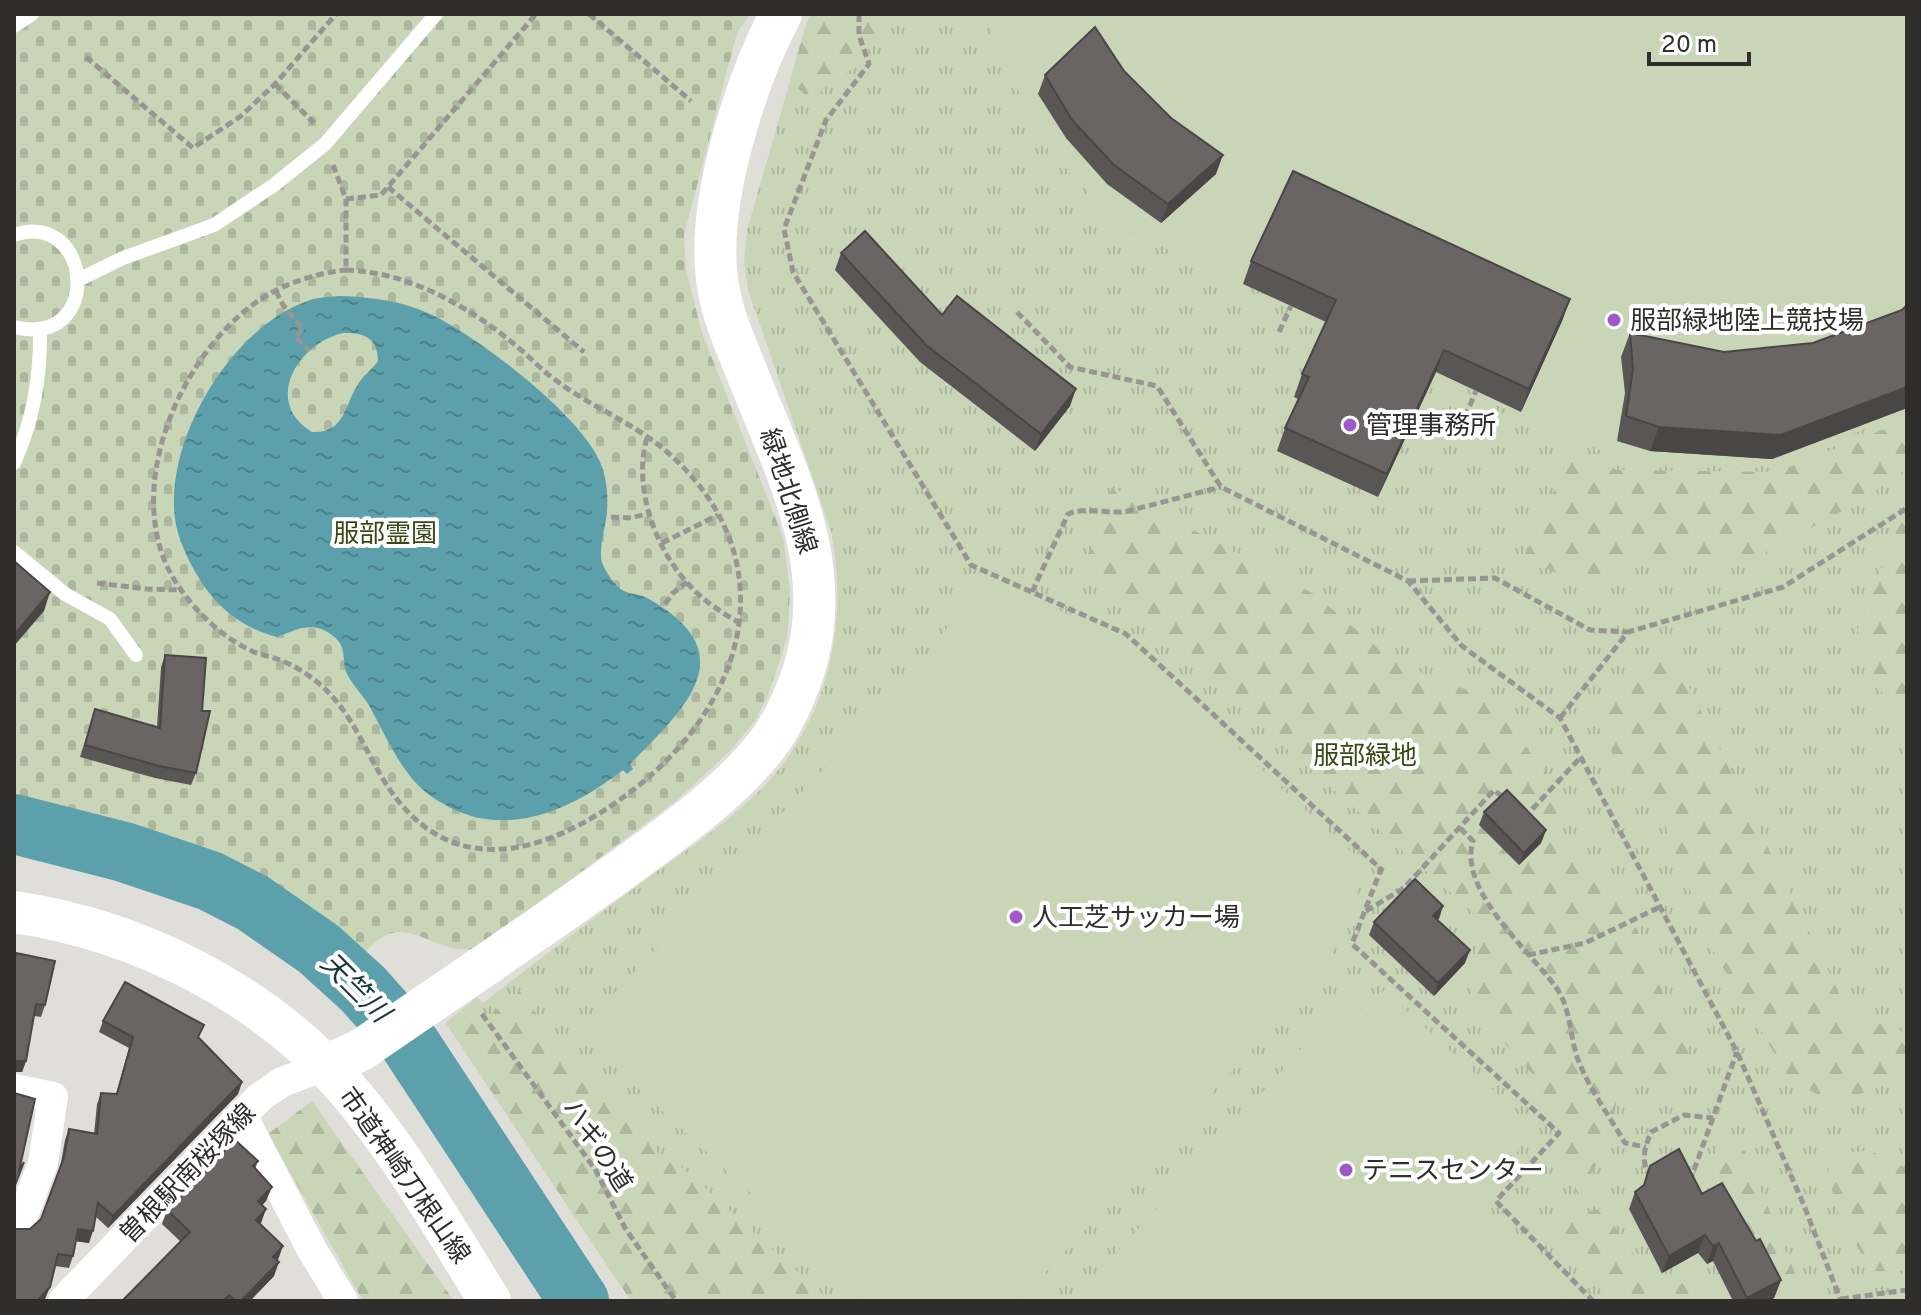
<svg xmlns="http://www.w3.org/2000/svg" width="1921" height="1315" font-family="Overpass,'Noto Sans JP',sans-serif">
	<defs>
		<pattern id="grass-tufts" width="24" height="20" patternUnits="userSpaceOnUse" patternTransform="scale(2)"><rect width="24" height="20" fill="#c8d5b6"/><path d="M3 7l-1-3M5 7V3M7 7l1-3M15 17l-1-3M17 17v-4M19 17l1-3" fill="none" stroke="#acb79d"/></pattern>
		<pattern id="forest-firs" width="22" height="20" patternUnits="userSpaceOnUse" patternTransform="scale(2)"><rect width="22" height="20" fill="#c8d5b6"/><path d="M5 1l3.5 6h-7zM16 11l3.5 6h-7z" fill="#acb79d"/></pattern>
		<pattern id="cemetery-stones" width="16" height="16" patternUnits="userSpaceOnUse" patternTransform="scale(2)"><rect width="16" height="16" fill="#c8d5b6"/><path d="M2 7V4a2 2 0 0 1 4 0v3zM10 15v-3a2 2 0 0 1 4 0v3z" fill="#acb79d"/></pattern>
		<pattern id="water-ripples" width="26" height="14" patternUnits="userSpaceOnUse" patternTransform="scale(2)"><rect width="26" height="14" fill="#5ba0ab"/><path d="M2 4q2-2 4 0t4 0M15 11q2-2 4 0t4 0" fill="none" stroke="#4c838b"/></pattern>
	</defs>
	<rect width="100%" height="100%" fill="#e0ded9"/>
	<path fill="url(#grass-tufts)" d="M812 14H1907V1301H631L446 1023 477 997 483 1003C536 962 589 921 644 881 682 853 721 828 755 795 827 727 850 626 831 531L748 290 744 262 747 230 807 22Z"/>
	<g fill="url(#forest-firs)">
		<path d="M812 14H898L851 70 809 99 790 80 806 25Z"/>
		<path d="M1907 420V469L1862 500 1759 556 1648 555 1584 587 1524 557 1571 453 1617 470 1777 472Z"/>
		<path d="M1112 487 1314 594 1394 662 1490 699 1556 787 1560 844 1618 888 1697 1073 1621 1076 1609 1144 1578 1196 1534 1076 1470 1004 1478 917 1083 569Z"/>
		<path d="M1907 504V725L1886 703 1857 630Z"/>
		<path d="M1670 648 1849 1013 1907 1033V1077L1832 1104 1788 1076 1713 951 1664 822 1622 771 1593 716 1647 654Z"/>
		<path d="M520 992 545 1025 652 1140V1146L661 1156 673 1159 830 1301H631L446 1023 460 1011 475 1027Z"/>
		<path d="M312 1101 454 1301H363L268 1134Z"/>
		<path d="M1720 1145 1745 1151 1803 1293 1802 1301H1778L1760 1246 1705 1181Z"/>
		<path d="M1868 1150 1907 1168V1271H1871L1835 1206 1826 1156Z"/>
		<path d="M1602 1208 1655 1285 1702 1282 1719 1301H1613L1548 1239 1571 1216Z"/>
	</g>
	<path fill="url(#cemetery-stones)" d="M14 14H750L737 33 684 235 686 269 702 333 783 537 790 591 788 632 782 654 767 697 755 721 730 751 677 800 479 948C440 958 411 917 381 938 372 943 365 953 358 961 330 937 303 911 271 892 192 844 102 827 14 806Z"/>
	<g fill="#c8d5b6">
		<path d="M989 14H1907V412L1773 466 1622 460 1122 228 1044 145 990 32Z"/>
		<path d="M1001 582 1122 641 1366 866 1326 969 1019 1301H866L578 1032 912 674 972 594Z"/>
		<path d="M1384 990 1513 1108 1534 1133 1466 1208 1566 1301H1072L1348 998 1364 1012Z"/>
	</g>
	<path fill="url(#water-ripples)" fill-rule="evenodd" d="M341 296C371 297 402 301 430 314 476 335 589 420 603 470 607 483 608 498 607 512 606 526 597 553 603 565 607 574 617 589 626 592 635 595 641 594 649 599 746 654 685 708 630 764L633 769 627 774 623 770C574 808 510 839 449 807 436 800 425 793 415 782 396 760 385 735 371 709 365 697 353 686 347 674 341 660 348 647 333 636 314 620 297 629 277 637 246 629 222 612 204 586 192 568 181 547 176 525 161 445 229 330 305 302 316 297 329 297 341 296ZM343 333C364 332 378 338 378 361 372 370 362 376 357 386 344 407 344 434 312 432 262 402 298 343 343 333Z"/>
	<g fill="none" stroke-linecap="round" stroke-linejoin="round">
		<path stroke="#5ba0ab" stroke-width="60" d="M14 824 124 852 210 881 253 903 319 949 363 989 404 1035 579 1301"/>
		<g stroke="#989692" stroke-width="5" stroke-dasharray="8 4" stroke-linecap="butt">
			<path d="M589 14 691 101"/>
			<path d="M859 14V35L869 64 826 120 784 229 793 272 971 565 1126 634 1381 869 1352 944 1559 1133 1496 1201 1593 1301"/>
			<path d="M86 57 193 148 241 116 275 84 336 14"/>
			<path d="M275 84 314 123"/>
			<path d="M333 165 346 199V270"/>
			<path d="M388 187 584 352"/>
			<path d="M346 199 381 195 536 14"/>
			<path d="M346 270C407 272 467 305 514 344 528 355 539 368 554 379 589 406 632 422 666 451 785 554 751 696 638 786 565 844 465 888 396 798 370 765 359 724 329 693 316 679 295 665 277 659 269 656 260 655 252 651 223 638 197 613 179 587 118 500 176 360 255 303 280 285 315 273 346 270Z"/>
			<path d="M276 291 283 305 303 329 295 336 309 351"/>
			<path d="M1017 312 1070 367 1157 386 1221 487 1408 581 1462 646 1560 718 1737 1052 1803 1203 1841 1301"/>
			<path d="M1279 332 1291 306"/>
			<path d="M1465 417 1476 391"/>
			<path d="M647 438C632 489 657 555 695 591 708 604 724 614 740 623"/>
			<path d="M611 517 631 518 649 513"/>
			<path d="M662 543 718 515"/>
			<path d="M1408 581 1495 578 1590 630 1627 632"/>
			<path d="M97 583 147 589 181 590"/>
			<path d="M1032 592 1068 514C1085 506 1109 515 1128 511L1221 487"/>
			<path d="M665 604 673 593 687 582"/>
			<path d="M1560 718 1628 632 1783 587 1907 508"/>
			<path d="M1524 818 1581 757"/>
			<path d="M1460 828 1473 841C1458 891 1529 950 1555 986 1572 1008 1569 1038 1579 1062 1590 1090 1610 1117 1625 1143L1646 1147"/>
			<path d="M1366 911 1404 888 1494 790 1504 798"/>
			<path d="M1528 955 1585 943 1660 907"/>
			<path d="M482 1014 595 1169 625 1228 676 1301"/>
			<path d="M1651 1178C1640 1160 1644 1151 1651 1132L1684 1115 1713 1118"/>
			<path d="M1693 1181 1691 1178 1737 1052"/>
			<path d="M1841 1299 1907 1290"/>
		</g>
		<g stroke="#fff" stroke-width="14">
			<path d="M14 26 32 14"/>
			<path d="M14 235C92 208 105 349 14 327"/>
			<path d="M80 279 123 258 214 225 274 185 325 144 436 14"/>
			<path d="M14 463C33 421 41 375 40 329"/>
			<path d="M14 552 65 594 110 619 136 655"/>
		</g>
		<g stroke="#fff" stroke-width="30">
			<path d="M14 1089 53 1097 43 1163 20 1224 14 1223"/>
			<path d="M242 1115 312 1250 343 1301"/>
			<path d="M63 1301 259 1098 282 1082 325 1066"/>
		</g>
		<g stroke="#fff" stroke-width="42">
			<path d="M14 912C138 930 264 993 347 1089 402 1153 445 1229 490 1301"/>
			<path d="M325 1066 361 1050C448 990 535 932 620 871 670 834 722 799 762 751 778 732 790 708 799 684 840 577 791 482 751 383 738 349 721 315 717 279 707 202 745 82 781 14"/>
		</g>
	</g>
	<g fill="#5b5656">
		<path d="M1124 71 1171 118 1216 174 1161 223 1107 184 1066 138 1038 94 1045 75Z"/>
		<path d="M841 253 942 315 1070 406 1035 451 920 362 835 270Z"/>
		<path d="M1251 261 1570 299 1562 321 1521 412 1436 372 1378 497 1277 451 1285 428 1298 399 1294 397 1302 374 1326 322 1243 284Z"/>
		<path d="M1907 305V408L1772 459 1650 451 1617 441 1625 393 1621 357 1630 333 1724 352 1813 343 1902 310Z"/>
		<path d="M165 655 196 773 191 785 155 778 80 757 95 709 157 727 161 667Z"/>
		<path d="M1484 812 1546 830 1541 843 1519 865 1479 825Z"/>
		<path d="M1443 906 1437 920 1465 963 1434 996 1369 935 1374 922Z"/>
		<path d="M16 953 45 1005 41 1017 34 1016 26 1061 22 1072H14V959Z"/>
		<path d="M103 1021 199 1038 242 1082 238 1094 108 1228 95 1216 89 1243 76 1241 73 1256 69 1268 55 1266 45 1299 30 1229 41 1219 60 1168 65 1140 69 1129 94 1134 97 1104 101 1093 116 1094 129 1048 99 1032Z"/>
		<path d="M258 1161 255 1169 266 1201 262 1205 266 1209 260 1224 277 1260 274 1276 250 1301H122L180 1241 162 1224 167 1210Z"/>
		<path d="M1650 1166 1702 1194 1781 1280 1774 1298 1769 1301H1733L1713 1261 1707 1264 1698 1253 1662 1273 1629 1209 1635 1192 1643 1186Z"/>
	</g>
	<g fill="#4a4646">
		<path d="M1223 155 1216 174 1161 223 1168 204Z"/>
		<path d="M1570 299 1562 321 1521 412 1529 389Z"/>
		<path d="M1444 350 1436 372 1378 497 1387 474Z"/>
		<path d="M1907 387V408L1772 459 1650 451 1659 427Z"/>
		<path d="M1076 389 1070 406 1035 451 1041 434Z"/>
		<path d="M50 592 44 611 14 646V635Z"/>
		<path d="M1546 830 1541 843 1519 865 1524 853Z"/>
		<path d="M1443 906 1439 919 1429 929 1433 916Z"/>
		<path d="M1470 950 1465 963 1434 996 1438 983Z"/>
		<path d="M14 1061H26L22 1072H14Z"/>
		<path d="M242 1082 238 1094 108 1228 113 1216Z"/>
		<path d="M272 1187 266 1201 253 1215 258 1201Z"/>
		<path d="M266 1209 261 1223 251 1234 256 1220Z"/>
		<path d="M78 1229 93 1231 89 1243 74 1241Z"/>
		<path d="M1705 1235 1698 1253 1662 1273 1669 1256Z"/>
		<path d="M1719 1243 1713 1261 1707 1264 1713 1246Z"/>
		<path d="M283 1246 278 1260 273 1257Z"/>
		<path d="M279 1262 274 1276 250 1301H241Z"/>
		<path d="M1781 1280 1774 1298 1769 1301H1746L1747 1298Z"/>
		<path d="M50 1287 45 1299 43 1301H37Z"/>
	</g>
	<g fill="#6a6464" stroke="#4a4646" stroke-width="2">
		<path d="M1095 27 1124 71 1171 118 1223 155 1168 204 1114 165 1072 120 1045 75Z"/>
		<path d="M1293 171 1570 299 1529 389 1444 350 1387 474 1285 428 1309 377 1302 374 1336 300 1251 261Z"/>
		<path d="M865 231 942 315 957 296 1076 389 1041 434 926 345 841 253Z"/>
		<path d="M1907 305V387L1781 435 1659 427 1626 416 1633 369 1630 333 1724 352 1813 343 1902 310Z"/>
		<path d="M14 561 50 592 14 635Z"/>
		<path d="M165 655 206 658 202 711H210L196 773 159 766 85 745 95 709 160 728Z"/>
		<path d="M1507 790 1546 830 1524 853 1484 812Z"/>
		<path d="M1415 879 1443 906 1433 916 1470 950 1438 983 1374 922Z"/>
		<path d="M16 953 55 961 45 1005 36 1004 26 1061H14V963Z"/>
		<path d="M125 982 204 1025 198 1037 242 1082 113 1216 98 1203 93 1231 78 1229 73 1256 58 1254 50 1287 37 1301H14V1229H30L41 1219 64 1157 69 1129 97 1134 101 1093 117 1094 133 1037 103 1021Z"/>
		<path d="M14 1093 35 1099 19 1171 24 1162 14 1188Z"/>
		<path d="M235 1140 258 1161 253 1166 272 1187 258 1201 266 1209 256 1220 283 1246 273 1257 279 1262 241 1301H236L229 1295 223 1301H122L190 1232 167 1210Z"/>
		<path d="M1679 1149 1702 1194 1722 1183 1756 1241 1760 1239 1781 1280 1747 1298 1719 1243 1713 1246 1705 1235 1669 1256 1635 1192 1644 1185 1650 1166Z"/>
	</g>
	<g fill="#a258cb" stroke="#fff" stroke-width="3">
		<circle cx="1614" cy="320" r="8"/>
		<circle cx="1350" cy="425" r="8"/>
		<circle cx="1016" cy="917" r="8"/>
		<circle cx="1346" cy="1170" r="8"/>
	</g>
	<g text-anchor="middle" stroke-width="8" stroke-linejoin="round" paint-order="stroke">
		<g font-size="26" fill="#2f2e2c" stroke="#fff" text-anchor="start">
			<text x="1630" y="329">服部緑地陸上競技場</text>
			<text x="1366" y="434">管理事務所</text>
			<text x="1032" y="926">人工芝サッカー場</text>
			<text x="1362" y="1179">テニスセンター</text>
		</g>
		<g font-size="26" fill="#2f2e2c" stroke="#fff">
			<text transform="translate(789 491) rotate(72)" y="9">緑地北側線</text>
			<text transform="translate(598 1145) rotate(57)" y="9">ハギの道</text>
			<text transform="translate(187 1173) rotate(-46)" y="9">曽根駅南桜塚線</text>
			<text transform="translate(405 1175) rotate(55)" y="9">市道神崎刀根山線</text>
		</g>
		<g font-size="26" fill="#374912" stroke="#fff">
			<text x="385" y="542">服部霊園</text>
			<text x="1365" y="764">服部緑地</text>
		</g>
		<g font-size="28" font-style="italic" fill="#16383d" stroke="#fff">
			<text transform="translate(356 987) rotate(45)" y="10">天竺川</text>
		</g>
	</g>
	<rect width="1921" height="1315" fill="none" stroke="#2f2e2c" stroke-width="32"/>
	<path d="M1649 52v12h100v-12" fill="none" stroke="#2f2e2c" stroke-width="4"/>
	<text x="1661" y="52" font-size="24" fill="#2f2e2c" stroke="#ffffff" stroke-width="6" paint-order="stroke">20 m</text>
</svg>
